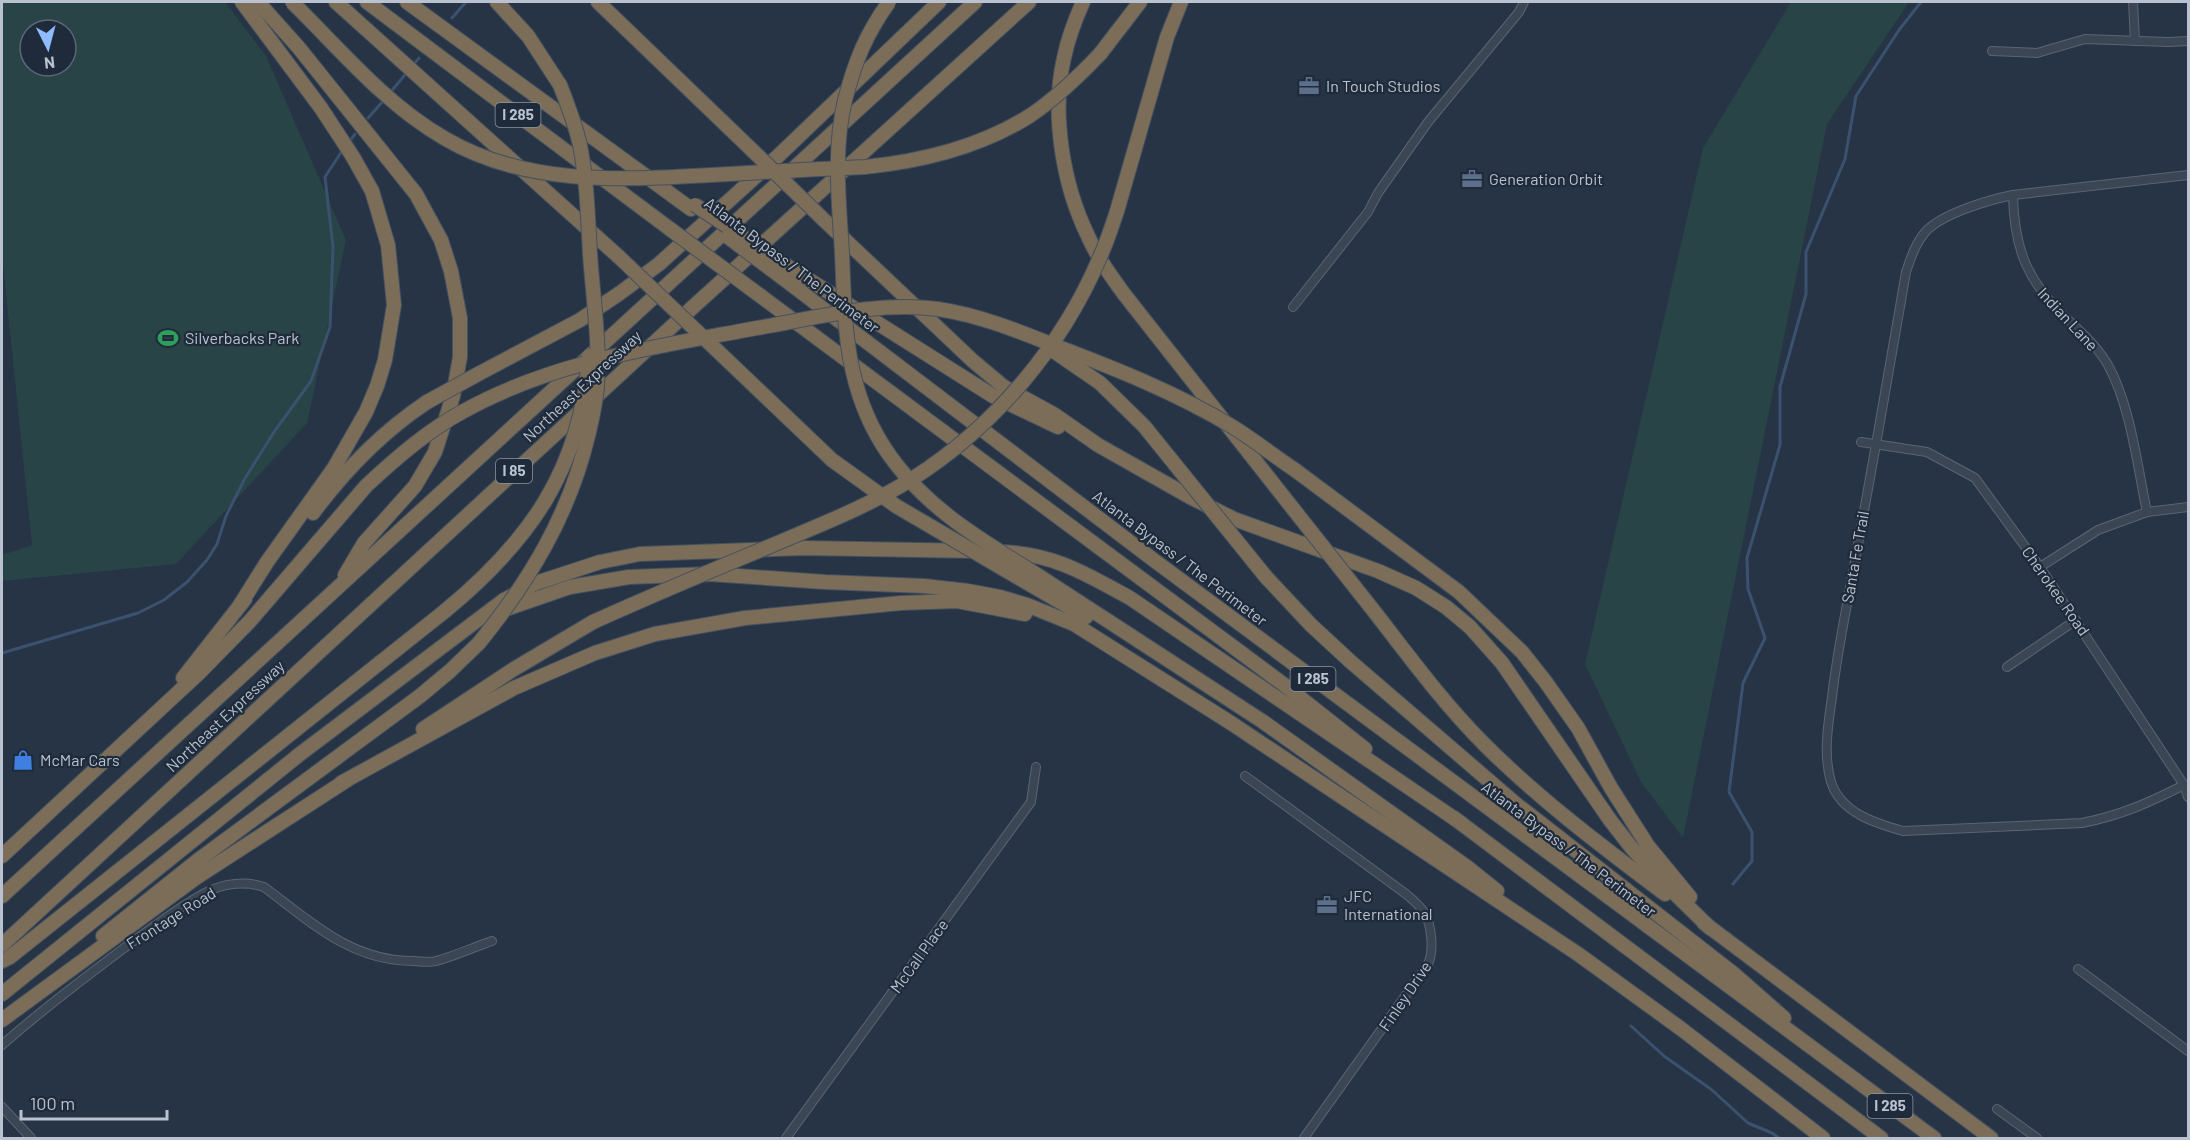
<svg xmlns="http://www.w3.org/2000/svg" width="2190" height="1140" font-family="Barlow,sans-serif">
	<rect width="100%" height="100%" fill="#263446"/>
	<g fill="#284447" fill-rule="evenodd">
		<path d="M2 2H225L266 56 346 240 307 423 176 564 2 581V555L32 545 2 254ZM30 30H66V66H30Z"/>
		<path d="M1791 2H1909L1827 124 1683 838 1641 782 1585 664 1703 148Z"/>
	</g>
	<g fill="none" stroke-linecap="round" stroke-linejoin="round">
		<g stroke="#3b526f" stroke-width="3">
			<path d="M452 18 466 2"/>
			<path d="M412 66 419 58"/>
			<path d="M389 94 408 71"/>
			<path d="M368 118 385 99"/>
			<path d="M349 142 355 134"/>
			<path d="M2 653 138 613 164 600 187 582 207 560 217 544 226 516 244 480 274 432 311 381 330 327 333 247 325 177 342 151"/>
			<path d="M1733 884 1752 861V832L1729 792 1743 683 1765 638 1748 589 1747 558 1780 445V387L1806 294V252L1845 159 1856 96 1899 30 1921 2"/>
			<path d="M1631 1026 1664 1056 1712 1090 1748 1123 1772 1133 1779 1138"/>
		</g>
		<g stroke="#5a6472" stroke-width="10">
			<g id="street">
				<path d="M2133 2 2135 41"/>
				<path d="M1992 51 2037 53 2085 39 2168 42 2188 41"/>
				<path d="M2013 195C2014 248 2027 281 2065 317 2081 332 2097 346 2108 365 2131 407 2137 465 2147 512"/>
				<path d="M1293 307 1368 212 1378 193 1428 122 1519 12 1524 2"/>
				<path d="M1861 442 1927 452 1975 478 2040 567 2184 785 2188 797"/>
				<path d="M2040 567 2098 530 2147 512 2188 507"/>
				<path d="M2007 667 2076 620"/>
				<path d="M1245 776 1406 894C1412 899 1419 905 1424 912 1432 925 1434 951 1428 964L1304 1138"/>
				<path d="M2184 785C2148 803 2122 815 2082 823L1903 831C1875 823 1841 813 1831 782 1823 754 1828 725 1832 697 1837 653 1846 610 1854 567 1872 469 1889 370 1906 272 1911 257 1916 242 1927 230 1945 213 1988 200 2013 195L2188 175"/>
				<path d="M2078 969 2188 1051"/>
				<path d="M2 1045C44 1008 89 974 135 940 158 924 181 905 207 892 224 883 246 881 264 887 311 922 351 961 413 961 420 961 429 963 436 961 455 956 474 947 492 941"/>
				<path d="M2 1107 31 1138"/>
				<path d="M1997 1109 2037 1138"/>
				<path d="M786 1138 1031 802 1036 767"/>
			</g>
		</g>
		<g stroke="#455160" stroke-width="16">
			<g id="highway">
				<path d="M258 2 299 48 416 194 441 240 451 271 460 318V357L453 396 435 452 415 486 364 543 345 575"/>
				<path d="M336 2 619 257"/>
				<path d="M367 2 670 229"/>
				<path d="M407 2 691 209"/>
				<path d="M497 2 528 36 560 85"/>
				<path d="M598 2 752 150"/>
				<path d="M1083 2C1075 20 1068 38 1064 58 1051 114 1063 185 1088 236 1097 257 1111 276 1124 294L1283 496"/>
				<path d="M1100 54 1140 2"/>
				<path d="M1117 211 1167 37 1181 2"/>
				<path d="M825 221 973 361 1004 387 1055 415 1098 445 1190 497 1234 519 1378 571 1416 588 1446 607 1470 627 1502 663 1610 820 1631 847 1656 875 1710 928"/>
				<path d="M795 271 993 396 1058 427"/>
				<path d="M784 279 1155 561 1934 1138"/>
				<path d="M762 297 1283 684 1365 749"/>
				<path d="M480 373 580 320 620 293 659 264 776 158 939 2"/>
				<path d="M1295 470 1459 592 1522 652 1545 681 1578 728 1611 788 1648 846 1690 897"/>
				<path d="M313 513C345 470 382 432 427 402"/>
				<path d="M997 552C1050 552 1085 573 1130 598L1461 823"/>
				<path d="M1266 577 1311 625 1351 662 1516 804 1734 974 1784 1018"/>
				<path d="M1042 578 1262 721 1467 867 1497 891"/>
				<path d="M1031 585 1086 617"/>
				<path d="M240 605 267 562 334 468 366 412 377 386 385 360 394 305 388 245 372 191 353 157 321 108 242 2"/>
				<path d="M503 610 570 587 629 577 710 574 825 582 924 586 968 591 1000 597 1027 605 1074 624 1231 723 1578 954 1680 1028 1823 1138"/>
				<path d="M1377 615C1411 659 1445 705 1485 745 1540 800 1603 847 1665 894"/>
				<path d="M183 678 245 599"/>
				<path d="M423 729 514 669 593 622"/>
				<path d="M341 783 514 688 595 653 655 634 745 618 901 603 957 601 1025 614"/>
				<path d="M1454 818 1881 1138"/>
				<path d="M2 856 199 673 250 621 366 486"/>
				<path d="M2 896 975 2"/>
				<path d="M1704 923 1991 1138"/>
				<path d="M103 936 197 861 420 696 450 671 479 643"/>
				<path d="M2 945 693 307 1029 2"/>
				<path d="M2 961 10 957 445 611"/>
				<path d="M2 994 300 754 504 600 536 583 600 562 640 554 803 548 977 551"/>
				<path d="M2 1020 197 877 347 780"/>
			</g>
		</g>
		<use href="#street" stroke="#3b4655" stroke-width="8"/>
		<use href="#highway" stroke="#7b6d58" stroke-width="14"/>
		<g stroke="#455160" stroke-width="16" stroke-linecap="butt">
			<g id="highway-bridge">
				<path d="M292 2C340 49 385 104 444 138 525 186 621 180 711 175 762 172 814 169 865 167 924 161 981 147 1031 115 1056 98 1079 76 1100 54"/>
				<path d="M889 2C866 34 855 61 845 100 833 149 839 203 842 253 844 297 844 342 856 384 864 413 878 441 896 464 935 515 989 544 1042 578"/>
				<path d="M752 150 825 221"/>
				<path d="M695 205 795 271"/>
				<path d="M670 229 762 297"/>
				<path d="M728 237 784 279"/>
				<path d="M619 257 832 460 896 506 1031 585"/>
				<path d="M1052 350 1100 383 1144 426 1266 577"/>
				<path d="M427 402 480 373"/>
				<path d="M366 486C395 459 427 431 462 412 553 361 656 347 757 328 816 318 877 301 938 309 978 315 1016 330 1053 345 1114 368 1177 393 1233 427 1254 440 1274 456 1295 470"/>
				<path d="M1283 496 1377 615"/>
				<path d="M445 611C530 541 581 469 589 356"/>
				<path d="M593 622C651 596 710 571 768 547 817 526 867 507 912 479 994 427 1062 347 1100 257 1107 242 1112 226 1117 211"/>
				<path d="M479 643C530 580 569 515 588 436 592 419 596 403 597 386 600 342 593 298 590 254 588 218 587 181 580 145 575 124 568 105 560 85"/>
			</g>
		</g>
		<use href="#highway-bridge" stroke="#7b6d58" stroke-width="14"/>
	</g>
	<defs>
		<g id="office-bare" transform="scale(1.62)"><path d="M-6-3h4V-5.5h4V-3h4V5H-6ZM-1-4.5V-3h2v-1.5ZM-6 0V1H6V0Z" fill="#5c6f8a" stroke="#1f2b3b" stroke-width="2.5" paint-order="stroke"/></g>
		<g id="stadium-bare" transform="scale(1.62)"><path d="M0-5a6.5 5 0 1 0 0 10a6.5 5 0 1 0 0-10ZM-3.5-1.8h7v3.6h-7Z" fill="#2e9e5b" stroke="#1f2b3b" stroke-width="2.5" paint-order="stroke"/></g>
		<g id="shop-bare" transform="scale(1.62)"><path d="M-5-2.5h2.3a2.7 3.5 0 0 1 5.4 0H5L5.5 6h-11ZM-1.5-2.5h3a1.5 2.3 0 0 0-3 0Z" fill="#3f7fe0" stroke="#1f2b3b" stroke-width="2.5" paint-order="stroke"/></g>
	</defs>
	<g fill-rule="evenodd">
		<use href="#office-bare" x="1309" y="86"/>
		<use href="#office-bare" x="1472" y="179"/>
		<use href="#stadium-bare" x="168" y="338"/>
		<use href="#shop-bare" x="23" y="760"/>
		<use href="#office-bare" x="1327" y="905"/>
	</g>
	<g text-anchor="middle" stroke-width="4.5" stroke-linejoin="round" paint-order="stroke">
		<g fill="#1f2b3b" stroke="#8b95a2" stroke-width="1.5">
			<rect x="495.5" y="103" width="45" height="24" rx="4.5"/>
			<rect x="496" y="459" width="36" height="24" rx="4.5"/>
			<rect x="1290.5" y="667" width="45" height="24" rx="4.5"/>
			<rect x="1867.5" y="1094" width="45" height="24" rx="4.5"/>
		</g>
		<g font-size="15" font-weight="bold" fill="#b9c2ce">
			<text x="518" y="120">I 285</text>
			<text x="514" y="476">I 85</text>
			<text x="1313" y="684">I 285</text>
			<text x="1890" y="1111">I 285</text>
		</g>
		<g font-size="16" fill="#b9c2ce" stroke="#1f2b3b" text-anchor="start">
			<text x="1326" y="92">In Touch Studios</text>
			<text x="1489" y="185">Generation Orbit</text>
			<text x="185" y="344">Silverbacks Park</text>
			<text x="40" y="766">McMar Cars</text>
			<text x="1344" y="902">JFC<tspan x="1344" dy="18">International</tspan></text>
		</g>
		<g font-size="16" fill="#b9c2ce" stroke="#1f2b3b">
			<text transform="translate(792 265) rotate(37)" y="6">Atlanta Bypass / The Perimeter</text>
			<text transform="translate(2068 319) rotate(47)" y="6">Indian Lane</text>
			<text transform="translate(582 386) rotate(-43)" y="6">Northeast Expressway</text>
			<text transform="translate(1855 557) rotate(-80)" y="6">Santa Fe Trail</text>
			<text transform="translate(1180 558) rotate(37)" y="6">Atlanta Bypass / The Perimeter</text>
			<text transform="translate(2056 591) rotate(55)" y="6">Cherokee Road</text>
			<text transform="translate(225 716) rotate(-43)" y="6">Northeast Expressway</text>
			<text transform="translate(1569 849) rotate(37)" y="6">Atlanta Bypass / The Perimeter</text>
			<text transform="translate(171 918) rotate(-32)" y="6">Frontage Road</text>
			<text transform="translate(919 956) rotate(-54)" y="6">McCall Place</text>
			<text transform="translate(1405 996) rotate(-56)" y="6">Finley Drive</text>
		</g>
	</g>
	<rect width="2190" height="1140" fill="none" stroke="#b9c2ce" stroke-width="6"/>
	<g transform="translate(48 48) rotate(174)"><circle r="28" fill="#1f2b3b" stroke="#5d6776" stroke-width="1.5"/>
	<path d="M0-4.5L10 22L0 15L-10 22Z" fill="#8ebcfe"/>
	<text y="-9" font-size="16" font-weight="bold" text-anchor="middle" fill="#b9c2ce">N</text>
	</g>
	<path d="M21 1110v9h146v-9" fill="none" stroke="#b9c2ce" stroke-width="3"/>
	<text x="30" y="1110" font-size="18" fill="#b9c2ce" stroke="#1f2b3b" stroke-width="4.5" paint-order="stroke">100 m</text>
</svg>
